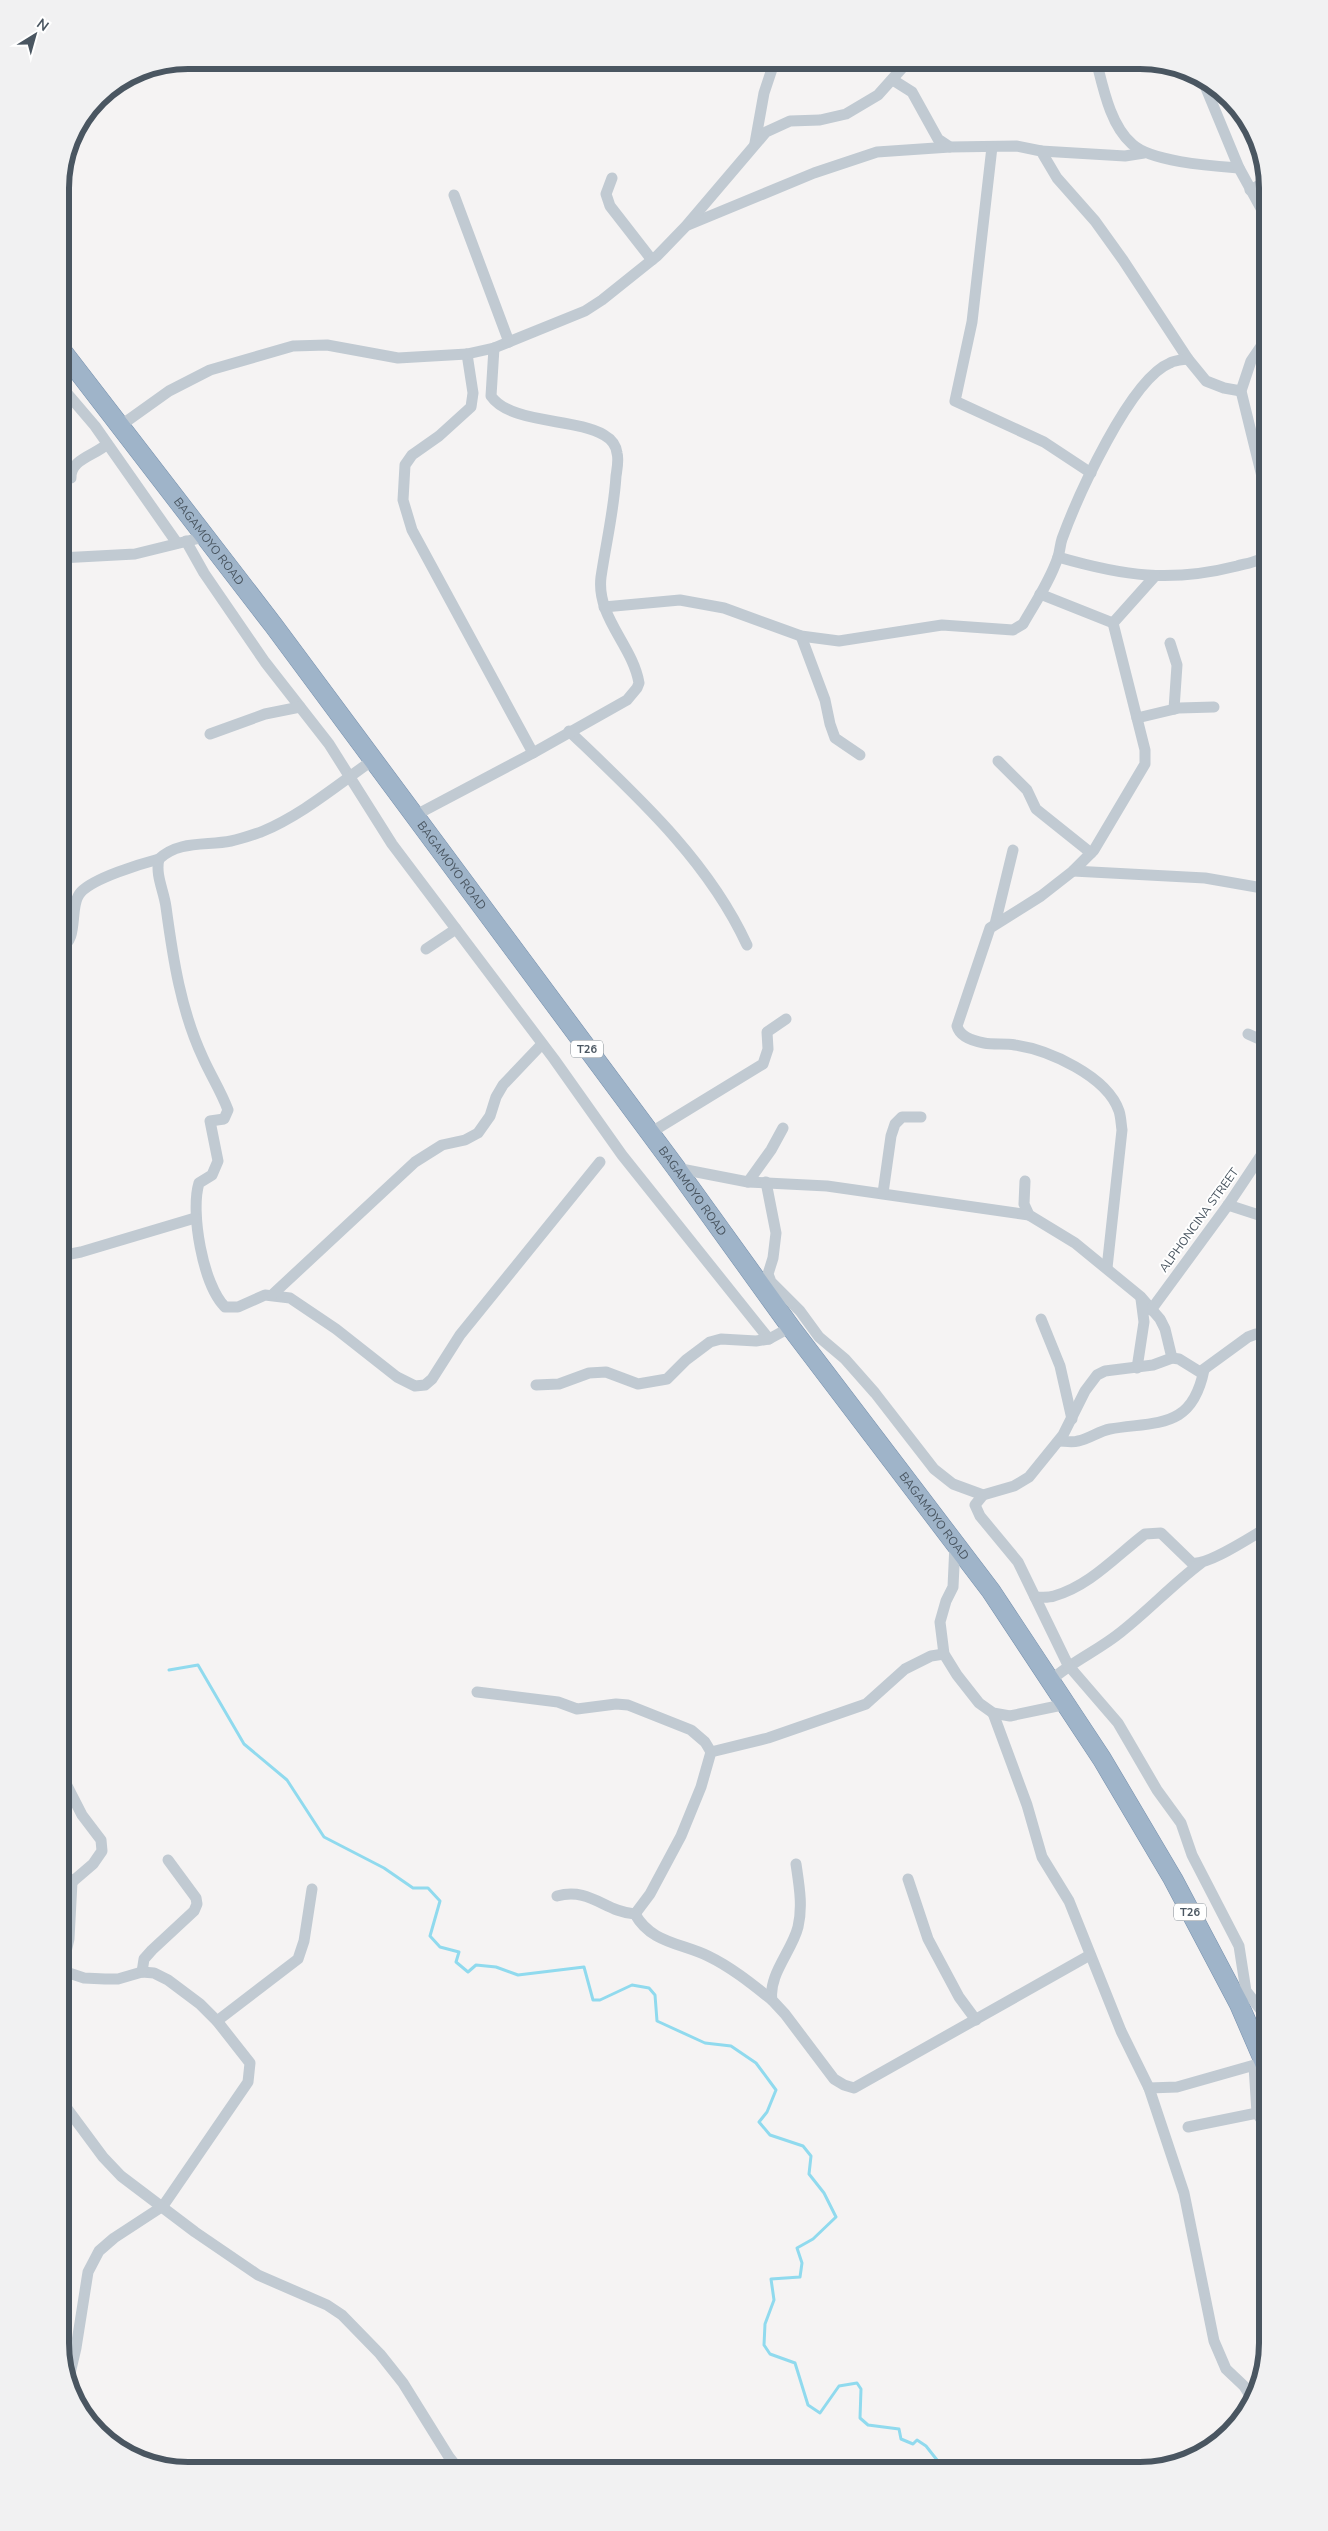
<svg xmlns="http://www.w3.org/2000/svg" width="1328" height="2531" font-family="'Nunito Sans',sans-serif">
	<rect width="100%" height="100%" fill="#f5f3f3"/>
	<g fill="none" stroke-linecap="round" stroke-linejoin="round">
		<path stroke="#90daee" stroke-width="3" d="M169 1670 198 1665 244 1744 287 1780 324 1837 384 1868 413 1888H428L440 1901 430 1936 440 1947 459 1952 456 1962 468 1972 476 1965 496 1967 518 1975 584 1967 593 2000H600L632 1985 649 1988 655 1995 657 2021 705 2043 731 2046 756 2063 776 2090 767 2112 759 2122 770 2135 803 2146 811 2156 809 2174 824 2193 836 2217 813 2239 797 2248 802 2263 800 2277 771 2279 774 2300 765 2324 764 2345 770 2354 795 2363 808 2405 820 2413 839 2386 857 2383 861 2389 860 2418 868 2425 899 2429 901 2439 913 2444 917 2440 926 2446 937 2460 959 2471"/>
		<g stroke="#7690ad" stroke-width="20">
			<g id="trunk">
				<path id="s1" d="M60 348 274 626 676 1168 792 1329 991 1591 1102 1759 1173 1879 1239 2004 1268 2071"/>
			</g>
		</g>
		<g stroke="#c1cad2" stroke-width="11">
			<path d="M1096 60C1103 87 1110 125 1132 144 1151 162 1213 166 1239 168"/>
			<path d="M893 80 912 92 938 139 950 147 1016 146 1041 151 1057 178 1095 221 1123 260 1188 359 1206 381 1224 388 1241 391"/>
			<path d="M1203 81 1239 168 1268 221"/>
			<path d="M755 143 764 93 775 60"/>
			<path d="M992 147 972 322 955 401 1044 442 1091 473"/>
			<path d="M1041 151 1125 156 1144 153"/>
			<path d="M612 178 606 194 610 206 652 260"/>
			<path d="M1250 190 1267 181"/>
			<path d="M454 195 509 342"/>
			<path d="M688 225 814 173 877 152 950 147"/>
			<path d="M467 354 473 393 471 407 439 436 412 455 405 465 403 500 412 530 533 753"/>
			<path d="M60 385 95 426 177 543"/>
			<path d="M120 426 169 391 210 370 293 346 327 345 398 358 467 354 494 348 585 311 602 300 657 256 686 226 766 132 790 121 820 120 846 114 878 95 903 67 900 60"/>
			<path d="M71 478C70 459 96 455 107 444"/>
			<path d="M1268 501 1241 391 1251 361 1268 336"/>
			<path d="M186 541 204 573 265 662 329 744 392 844 554 1059 622 1155 769 1339"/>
			<path d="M1058 557C1124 576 1170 583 1237 566 1247 563 1262 562 1268 552"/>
			<path d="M60 558 135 554 204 537"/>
			<path d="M1040 594 1113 623 1145 750V764L1094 850 1073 871 1041 896 990 928 957 1026C960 1037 973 1041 984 1043 994 1045 1005 1043 1015 1045 1049 1050 1107 1076 1119 1111 1121 1117 1121 1124 1122 1130L1107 1268"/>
			<path d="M604 607 680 600 724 608 801 636 839 641 942 625 1013 630 1023 624C1035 603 1050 581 1058 557 1060 551 1060 545 1062 539 1077 498 1130 379 1170 363 1175 360 1182 360 1188 359"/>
			<path d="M1113 623 1155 576"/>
			<path d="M801 636 825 700 830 724 835 738 860 755"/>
			<path d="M1170 643 1177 665 1174 709"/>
			<path d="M1137 718 1179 708 1214 707"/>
			<path d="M569 731C636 795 708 860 747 945"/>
			<path d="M210 734 265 714 300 707"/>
			<path d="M373 760C337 785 302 815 261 832 252 835 241 839 231 841 207 846 179 840 159 859 155 875 164 891 166 907 173 959 181 1011 203 1058 211 1076 221 1091 228 1110L224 1119 210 1121 218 1161 212 1175 199 1183C190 1212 203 1285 225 1307H238L265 1295 290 1298 336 1329 397 1377 415 1386 425 1385 432 1379 460 1335 600 1162"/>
			<path d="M998 761 1027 790 1036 809 1091 853"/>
			<path d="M414 816 533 753 627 700 637 688 639 683C633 646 596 617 601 577 606 543 614 510 616 476 617 469 619 460 617 453 616 445 611 439 604 435 576 418 510 424 491 396L494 348"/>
			<path d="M1073 871 1205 878 1268 889"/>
			<path d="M995 924 1013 850"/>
			<path d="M60 948C80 941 68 906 81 892 94 878 140 864 159 859"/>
			<path d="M426 949 456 929"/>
			<path d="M1248 1034 1268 1043"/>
			<path d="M650 1133 763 1064 768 1049 767 1032 786 1019"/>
			<path d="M676 1168 748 1182 827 1186 1029 1215"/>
			<path d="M1025 1181 1024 1204 1029 1215 1075 1243 1141 1297 1160 1319 1165 1329 1172 1358"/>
			<path d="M748 1182 771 1150 783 1128"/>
			<path d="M766 1182 776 1233 773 1258 768 1274 771 1282 800 1311 819 1337 845 1359 875 1393 934 1469 953 1484 983 1495"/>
			<path d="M883 1193 891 1136 895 1124 902 1117H921"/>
			<path d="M1228 1205 1268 1218"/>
			<path d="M60 1256 81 1252 195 1218"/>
			<path d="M272 1295 415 1162 442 1145 465 1140 478 1133 490 1116 496 1097 503 1085 542 1044"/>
			<path d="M1151 1310 1228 1205 1268 1145"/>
			<path d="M1041 1319 1060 1366 1072 1419"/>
			<path d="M1137 1368 1144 1322 1141 1299"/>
			<path d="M536 1385 559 1384 589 1373 606 1372 638 1384 667 1379 686 1360 710 1342 721 1339 756 1341 769 1339 791 1327"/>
			<path d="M1059 1441C1064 1441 1072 1443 1078 1441 1089 1439 1099 1431 1110 1429 1159 1421 1192 1429 1204 1370"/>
			<path d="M955 1544 953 1587 946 1601 940 1622 944 1654 957 1675 979 1703 993 1713 1010 1716 1067 1704"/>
			<path d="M1035 1597C1041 1597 1048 1598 1054 1596 1090 1586 1117 1555 1145 1534L1161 1533 1192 1563C1208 1566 1252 1536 1268 1527"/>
			<path d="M1051 1680C1073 1661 1099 1650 1121 1632 1149 1610 1173 1584 1201 1563"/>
			<path d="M477 1692 558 1702 577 1709 616 1704 628 1705 691 1730 705 1742 711 1752"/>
			<path d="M993 1713 1027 1805 1042 1857 1069 1901 1121 2031 1149 2088 1177 2087 1265 2062"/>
			<path d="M60 1772 82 1815 101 1840 102 1851 93 1864 72 1882"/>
			<path d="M796 1864C799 1885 803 1906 798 1927 792 1951 768 1975 772 2000L785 2014 834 2079 844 2085 854 2088 1090 1955"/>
			<path d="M908 1879 928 1939 959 1997 976 2020"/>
			<path d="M557 1896C590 1887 605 1912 635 1914L650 1894 681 1836 701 1787 711 1752 768 1738 866 1704 905 1669 931 1656 944 1654"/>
			<path d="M635 1914C651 1943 681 1943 708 1956 731 1967 752 1984 772 2000"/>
			<path d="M63 1971 84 1978 105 1979H118L142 1972 154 1973 168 1980 200 2004 217 2021 250 2063 248 2082 163 2206 114 2238 99 2251 88 2272 76 2348 68 2382"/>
			<path d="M142 1972 144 1959 152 1950 194 1911 197 1904 196 1898 168 1860"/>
			<path d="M60 1977 69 1939 72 1882 60 1868"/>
			<path d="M217 2021 298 1959 304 1941 312 1889"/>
			<path d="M1268 2028 1261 2010 1246 1991 1239 1946 1192 1855 1181 1823 1157 1790 1118 1723 1068 1665 1018 1562 980 1516 975 1505 983 1495 1014 1486 1029 1477 1063 1435 1085 1391 1097 1375 1105 1371 1153 1365 1172 1358 1179 1359 1200 1372 1248 1337 1256 1334 1268 1338"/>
			<path d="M1254 2066 1257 2113 1268 2130"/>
			<path d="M1149 2088 1184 2193 1214 2341 1226 2369 1244 2386 1251 2397"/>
			<path d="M60 2099 103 2157 121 2176 195 2232 258 2275 327 2305 342 2315 380 2354 403 2383 449 2457 460 2471"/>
			<path d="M1188 2127 1257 2113"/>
		</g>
		<use href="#trunk" stroke="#9fb4c9" stroke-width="19"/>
	</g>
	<g text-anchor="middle" stroke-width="4" stroke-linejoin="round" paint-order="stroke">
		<g fill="#fff" stroke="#808990" stroke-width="1">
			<rect x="571" y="1040.5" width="32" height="17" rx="4"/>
			<rect x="1174" y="1903.5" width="32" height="17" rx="4"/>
		</g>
		<g font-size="11" font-weight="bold" fill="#4a5661">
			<text x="587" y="1053">T26</text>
			<text x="1190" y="1916">T26</text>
		</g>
		<g font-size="12" fill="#4a5661" stroke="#fff">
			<text dy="4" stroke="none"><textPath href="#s1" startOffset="244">BAGAMOYO ROAD</textPath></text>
			<text dy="4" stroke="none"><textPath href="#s1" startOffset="649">BAGAMOYO ROAD</textPath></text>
			<text dy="4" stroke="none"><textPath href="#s1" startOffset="1054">BAGAMOYO ROAD</textPath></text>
			<text transform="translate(1199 1220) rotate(-54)" y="4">ALPHONCINA STREET</text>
			<text dy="4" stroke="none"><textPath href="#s1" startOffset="1459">BAGAMOYO ROAD</textPath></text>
		</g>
	</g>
	<path d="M0 0H1328V2531H0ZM188 69H1140A119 119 0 0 1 1259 188V2343A119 119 0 0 1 1140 2462H188A119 119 0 0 1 69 2343V188A119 119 0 0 1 188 69Z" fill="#f1f1f2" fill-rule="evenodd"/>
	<path fill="none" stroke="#4a5661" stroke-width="6" d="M188 69H1140A119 119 0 0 1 1259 188V2343A119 119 0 0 1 1140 2462H188A119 119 0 0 1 69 2343V188A119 119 0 0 1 188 69Z"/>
	<g transform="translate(35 35) rotate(37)" stroke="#ffffff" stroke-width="4" paint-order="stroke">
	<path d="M0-4L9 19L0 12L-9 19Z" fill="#4a5661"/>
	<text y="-8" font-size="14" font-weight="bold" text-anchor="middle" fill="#4a5661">N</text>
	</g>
</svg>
